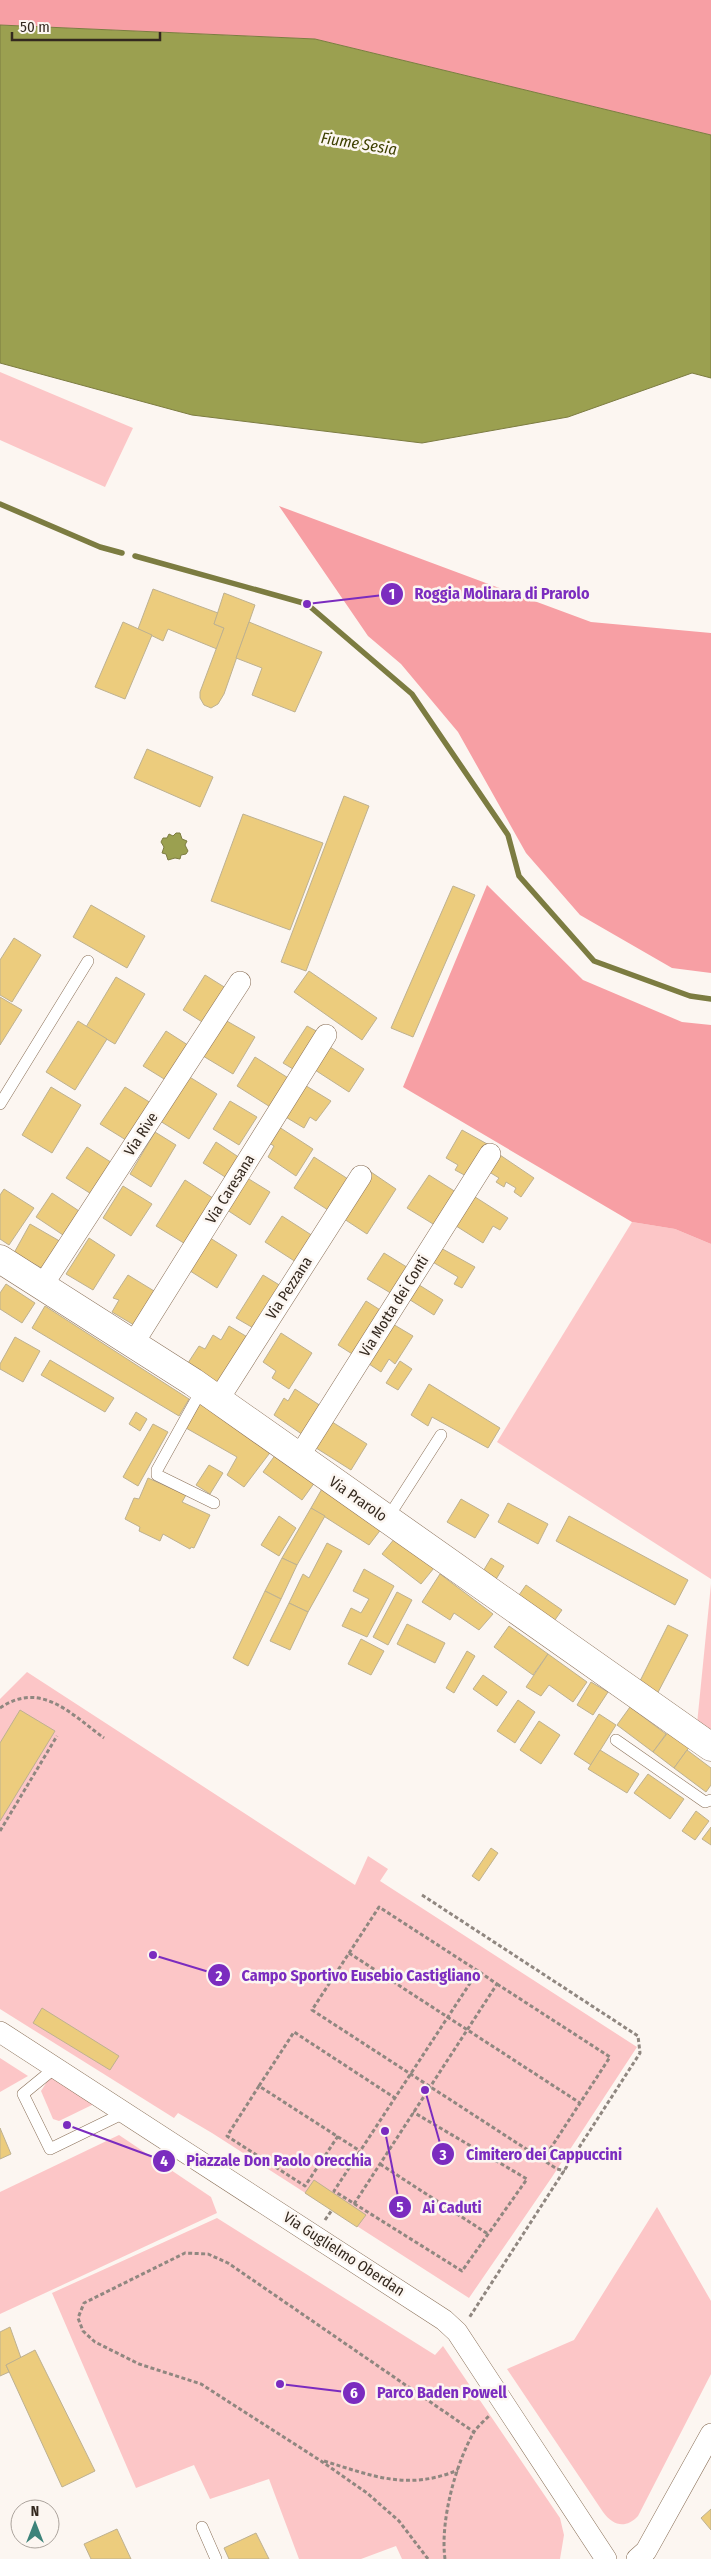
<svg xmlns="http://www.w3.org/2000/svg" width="711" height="2559" font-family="'Fira Sans Condensed',sans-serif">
	<rect width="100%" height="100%" fill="#fcf6f1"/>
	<g fill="#fcc6c7">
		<path d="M0 372 133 428 105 487 0 440Z"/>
		<path d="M632 1222 675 1229 711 1244V1579L497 1442Z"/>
		<path d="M711 1584V1733L697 1724Z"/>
		<path d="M27 1672 355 1885 368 1856 388 1869 380 1881 637 2047 552 2177 469 2298 212 2133 178 2113 174 2118 0 2009V1699Z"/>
		<path d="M0 2058 28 2076 0 2092Z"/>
		<path d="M50 2077 94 2104 59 2121 53 2119 41 2091Z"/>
		<path d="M119 2135 211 2197 217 2213 0 2314V2192Z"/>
		<path d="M657 2207 711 2301V2374L638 2516C626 2529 613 2526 603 2512L507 2369 574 2340Z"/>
		<path d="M217 2218 435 2355 443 2346 560 2518 564 2535 560 2559H402L396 2546 361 2559H299L269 2479 210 2499 194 2465 136 2488 52 2293Z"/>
	</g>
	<g fill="#f79fa4">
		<path d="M0 0H711V135L315 39 0 25Z"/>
		<path d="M279 506 591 622 711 633V973L672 968 580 915 526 853 458 732 401 664 368 636Z"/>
		<path d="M487 885 583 980 682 1022 711 1025V1244L675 1229 632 1222 403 1087Z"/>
	</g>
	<g fill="#9ba050" stroke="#7c7c41">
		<path d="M0 25 315 39 711 135V378L692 373 568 417 422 443 192 415 0 363Z"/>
		<path d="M176 833H180L182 839 187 841 185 845 188 851 186 854 181 855 180 859 175 858 168 860 166 854 162 853 164 847 161 842 163 838H167L169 834 173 836Z"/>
	</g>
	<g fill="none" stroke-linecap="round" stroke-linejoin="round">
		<g stroke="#7c7c41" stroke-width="5.5">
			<path d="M0 504 100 547 122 553"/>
			<path d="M135 556 307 604 412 694 508 835 519 876 594 961 690 996 711 999"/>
		</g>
	</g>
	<g fill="#eccc7d" stroke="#beb190">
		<path d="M153 589 218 613 214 624 224 628 217 649 168 629 163 641 138 629Z"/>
		<path d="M224 593 255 605 224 694 218 704 211 708 204 705 200 698V692L224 628 214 624Z"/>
		<path d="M123 622 152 635 125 699 95 687Z"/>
		<path d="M249 622 322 652 295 712 252 695 262 668 236 658Z"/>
		<path d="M147 749 213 777 200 807 134 778Z"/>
		<path d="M344 796 369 806 306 971 281 962Z"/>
		<path d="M243 814 323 843 290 930 211 901Z"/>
		<path d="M453 886 475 895 413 1037 391 1028Z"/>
		<path d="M91 905 145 936 127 968 73 937Z"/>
		<path d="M14 938 41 955 12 1002 0 995V960Z"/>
		<path d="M309 971 377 1018 362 1040 294 992Z"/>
		<path d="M205 975 229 990 207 1025 183 1010Z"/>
		<path d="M116 977 145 994 115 1044 86 1027Z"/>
		<path d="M0 997 22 1010 0 1045Z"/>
		<path d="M225 1020 255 1037 233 1074 203 1056Z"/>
		<path d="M78 1021 107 1039 75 1090 46 1072Z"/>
		<path d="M307 1026 322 1034 298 1072 283 1063Z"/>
		<path d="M166 1031 191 1047 169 1082 143 1066Z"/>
		<path d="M330 1047 364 1069 349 1092 315 1070Z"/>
		<path d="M255 1057 293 1081 275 1110 237 1086Z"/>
		<path d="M188 1076 217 1094 189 1139 160 1121Z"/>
		<path d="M303 1084 331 1101 316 1121 310 1117 304 1128 284 1116Z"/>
		<path d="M51 1087 81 1105 52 1153 22 1135Z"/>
		<path d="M125 1087 151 1103 126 1140 100 1124Z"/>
		<path d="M230 1101 257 1117 239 1145 213 1129Z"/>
		<path d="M279 1127 313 1149 296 1176 268 1157 274 1146 269 1143Z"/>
		<path d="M462 1130 489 1145 470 1178 455 1170 458 1165 446 1158Z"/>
		<path d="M155 1132 176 1145 151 1187 130 1174Z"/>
		<path d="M216 1142 243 1160 230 1180 203 1163Z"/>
		<path d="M87 1147 117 1166 96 1197 66 1178Z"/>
		<path d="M497 1153 534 1178 521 1197 514 1192 516 1188 506 1182 504 1187 496 1182 499 1178 486 1170Z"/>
		<path d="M314 1157 348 1179 328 1210 294 1188Z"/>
		<path d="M368 1170 396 1189 367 1234 338 1215Z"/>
		<path d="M429 1175 459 1194 438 1227 407 1208Z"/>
		<path d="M244 1176 270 1192 250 1225 224 1208Z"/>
		<path d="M185 1180 216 1200 187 1245 156 1226Z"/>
		<path d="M123 1186 152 1204 131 1236 103 1218Z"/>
		<path d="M4 1189 34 1208 9 1245 0 1239V1195Z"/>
		<path d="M52 1193 79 1211 63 1235 36 1217Z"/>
		<path d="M472 1195 508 1218 500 1230 493 1226 483 1243 453 1224Z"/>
		<path d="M282 1216 313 1236 296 1262 265 1242Z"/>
		<path d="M30 1224 63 1243 47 1271 14 1253Z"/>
		<path d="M207 1236 237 1255 217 1288 187 1269Z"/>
		<path d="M89 1238 115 1255 93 1290 66 1274Z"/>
		<path d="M439 1247 475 1267 462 1288 454 1284 458 1277 431 1261Z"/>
		<path d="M384 1253 410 1269 394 1295 367 1279Z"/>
		<path d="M128 1275 159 1294 139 1328 112 1312 119 1300 113 1298Z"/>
		<path d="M263 1275 281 1286 255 1329 236 1318Z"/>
		<path d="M416 1283 443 1300 434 1315 407 1298Z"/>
		<path d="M6 1284 35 1303 22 1323 0 1309V1293Z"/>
		<path d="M366 1301 385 1313 357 1357 338 1345Z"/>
		<path d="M45 1306 189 1399 179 1416 32 1328Z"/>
		<path d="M391 1323 413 1336 395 1364 389 1359 381 1372 366 1362Z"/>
		<path d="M229 1326 249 1338 220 1386 186 1366 199 1346 205 1349 213 1335 221 1340Z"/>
		<path d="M281 1333 312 1353 289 1389 272 1378 276 1371 263 1362Z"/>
		<path d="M15 1337 40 1351 23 1382 0 1369V1364Z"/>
		<path d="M50 1360 114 1398 105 1412 41 1375Z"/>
		<path d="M400 1361 412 1369 398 1390 386 1383Z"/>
		<path d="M429 1384 500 1428 488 1448 432 1417 428 1426 411 1415Z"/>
		<path d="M295 1389 324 1408 306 1437 274 1415 284 1398 288 1401Z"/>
		<path d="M200 1404 272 1450 244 1487 227 1475 237 1457 186 1428Z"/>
		<path d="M136 1412 147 1419 140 1431 129 1424Z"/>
		<path d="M329 1420 367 1444 351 1470 313 1446Z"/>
		<path d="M153 1424 168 1432 138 1486 123 1477Z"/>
		<path d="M276 1454 315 1482 302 1500 263 1472Z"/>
		<path d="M209 1465 223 1473 210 1494 196 1485Z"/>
		<path d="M148 1478 186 1495 182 1502 210 1515 194 1548 191 1547 190 1549 163 1534 160 1541 139 1531 140 1527 125 1519 134 1498 139 1499Z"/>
		<path d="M323 1487 382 1528 369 1545 311 1508Z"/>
		<path d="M461 1499 489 1515 475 1538 447 1522Z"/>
		<path d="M508 1503 548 1524 538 1544 498 1522Z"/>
		<path d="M311 1508 325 1516 297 1565 282 1558Z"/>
		<path d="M279 1516 296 1528 279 1556 261 1545Z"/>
		<path d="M569 1516 688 1580 675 1605 556 1541Z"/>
		<path d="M395 1538 434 1568 421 1584 382 1554Z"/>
		<path d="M327 1543 342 1551 308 1612 289 1603 303 1574 309 1578Z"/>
		<path d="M282 1558 297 1565 281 1599 265 1591Z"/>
		<path d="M491 1558 504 1566 495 1581 482 1573Z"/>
		<path d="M364 1569 394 1586 367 1637 342 1626 351 1608 361 1613 369 1599 353 1591Z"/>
		<path d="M440 1574 493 1614 479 1630 454 1613 450 1620 422 1602Z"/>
		<path d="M526 1585 562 1610 552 1624 517 1598Z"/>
		<path d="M265 1591 281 1599 248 1666 233 1658Z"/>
		<path d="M397 1592 412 1600 388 1645 373 1637Z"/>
		<path d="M289 1603 308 1612 290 1650 270 1641Z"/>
		<path d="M407 1624 445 1643 435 1663 397 1644Z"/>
		<path d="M668 1625 688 1635 655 1698 637 1687Z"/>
		<path d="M509 1626 548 1654 533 1675 494 1647Z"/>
		<path d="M361 1639 384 1651 371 1675 348 1664Z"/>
		<path d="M467 1651 475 1656 454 1693 446 1688Z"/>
		<path d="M548 1654 587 1682 573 1702 549 1685 541 1696 526 1687Z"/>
		<path d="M483 1675 507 1692 497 1706 473 1689Z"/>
		<path d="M591 1682 608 1692 593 1715 577 1705Z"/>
		<path d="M518 1700 535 1712 515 1743 497 1731Z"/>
		<path d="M630 1707 666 1734 653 1752 617 1725Z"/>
		<path d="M20 1710 55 1731 0 1821V1743Z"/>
		<path d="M599 1714 616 1725 591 1765 574 1754Z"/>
		<path d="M539 1721 560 1735 541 1764 520 1750Z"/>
		<path d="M669 1731 690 1746 674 1768 653 1752Z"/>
		<path d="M600 1750 639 1774 627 1793 588 1769Z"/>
		<path d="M687 1750 711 1768V1785L706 1792 674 1768Z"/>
		<path d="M648 1774 684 1799 670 1819 634 1793Z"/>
		<path d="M696 1811 709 1821 695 1840 682 1831Z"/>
		<path d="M711 1827V1845L702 1839Z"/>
		<path d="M491 1848 498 1853 479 1881 472 1876Z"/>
		<path d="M42 2008 119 2056 110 2070 33 2023Z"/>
		<path d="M0 2128 11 2154 0 2159Z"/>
		<path d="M314 2180 366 2215 357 2227 305 2193Z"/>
		<path d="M10 2327 21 2358 6 2365 9 2372 0 2376V2332Z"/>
		<path d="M35 2350 95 2471 62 2487 6 2365Z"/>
		<path d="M711 2509V2530L701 2518Z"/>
		<path d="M117 2529 131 2559H91L84 2544Z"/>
		<path d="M256 2533 269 2559H229L224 2548Z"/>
	</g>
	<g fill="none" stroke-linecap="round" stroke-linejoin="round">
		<g stroke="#8a7058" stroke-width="12">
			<g id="service">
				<path d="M0 1104 88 961"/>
				<path d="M202 1389 157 1470V1475L214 1503"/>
				<path d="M387 1519 441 1435"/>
				<path d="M616 1740 705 1802 711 1800"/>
				<path d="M56 2067 23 2094 50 2149 126 2112"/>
				<path d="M202 2527 216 2559"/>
			</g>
		</g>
		<g stroke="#8a7058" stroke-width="22">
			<g id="minor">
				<path d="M42 1286 240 982"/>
				<path d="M133 1344 326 1035"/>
				<path d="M218 1400 361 1176"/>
				<path d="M298 1458 490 1154"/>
				<path d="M0 2032 444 2320 457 2332 606 2559"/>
				<path d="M637 2559 646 2551 711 2434"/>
			</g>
		</g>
		<g stroke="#8a7058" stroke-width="29">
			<path id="tertiary" d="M0 1259 193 1382 711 1747"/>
		</g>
		<g stroke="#908780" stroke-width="3" stroke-dasharray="4 2.5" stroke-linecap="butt">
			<path d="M0 1708C41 1680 71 1714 104 1738"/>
			<path d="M0 1831 57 1736"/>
			<path d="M422 1895 638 2036 640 2053 469 2318"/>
			<path d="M349 1953 580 2103"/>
			<path d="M478 1971 379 1907 312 2010 557 2169 565 2171"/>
			<path d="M497 1984 610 2057 543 2160"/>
			<path d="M259 2086 294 2032 395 2098"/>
			<path d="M338 2136 305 2186 227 2136 259 2086 360 2151"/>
			<path d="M380 2164 488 2234"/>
			<path d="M354 2204 497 1984 478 1971 334 2191 462 2271 527 2179 413 2112"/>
			<path d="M325 2220 332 2210"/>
			<path d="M324 2461C373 2476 408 2491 458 2470"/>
			<path d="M428 2559 399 2521 367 2493 321 2461 201 2384 139 2364 95 2342 83 2331 78 2318 84 2303 185 2253 208 2254 228 2263 474 2432"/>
			<path d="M445 2559C440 2522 455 2465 474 2432 478 2426 485 2420 490 2415"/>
		</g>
		<use href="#service" stroke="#fff" stroke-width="11"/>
		<use href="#minor" stroke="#fff" stroke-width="21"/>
		<use href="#tertiary" stroke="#fff" stroke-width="28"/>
	</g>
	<g text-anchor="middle" stroke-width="5" stroke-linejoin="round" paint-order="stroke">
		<g font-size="15" fill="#34291f" stroke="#fcf6f1">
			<text transform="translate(141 1134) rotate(-57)" y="5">Via Rive</text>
			<text transform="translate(230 1189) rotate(-58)" y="5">Via Caresana</text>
			<text transform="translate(289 1288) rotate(-57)" y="5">Via Pezzana</text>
			<text transform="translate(394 1306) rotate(-58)" y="5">Via Motta dei Conti</text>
			<text transform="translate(358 1499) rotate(35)" y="5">Via Prarolo</text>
			<text transform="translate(344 2254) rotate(33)" y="5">Via Guglielmo Oberdan</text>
		</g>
		<g font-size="16" font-style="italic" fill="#3e4000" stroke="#fcf6f1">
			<text transform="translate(359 143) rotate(9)" y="6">Fiume Sesia</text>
		</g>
	</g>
	<path fill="none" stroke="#7b2cbf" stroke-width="2" d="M307 604L392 594M153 1955L219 1975M425 2090L443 2154M67 2125L164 2161M385 2131L400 2207M280 2384L354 2393"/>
	<g fill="#7b2cbf" stroke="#fcf6f1" stroke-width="2">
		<circle cx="307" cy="604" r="5"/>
		<circle cx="153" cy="1955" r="5"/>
		<circle cx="425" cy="2090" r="5"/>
		<circle cx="67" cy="2125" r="5"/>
		<circle cx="385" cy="2131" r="5"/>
		<circle cx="280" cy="2384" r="5"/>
		<circle cx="392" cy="594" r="12"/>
		<circle cx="219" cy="1975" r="12"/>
		<circle cx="443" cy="2154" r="12"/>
		<circle cx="164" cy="2161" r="12"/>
		<circle cx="400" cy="2207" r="12"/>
		<circle cx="354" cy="2393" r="12"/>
	</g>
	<g font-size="15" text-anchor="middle" font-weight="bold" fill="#fff">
		<text x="392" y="599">1</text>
		<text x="219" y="1981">2</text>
		<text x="443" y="2160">3</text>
		<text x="164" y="2166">4</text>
		<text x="400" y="2212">5</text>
		<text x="354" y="2398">6</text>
	</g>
	<g font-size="16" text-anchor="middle" font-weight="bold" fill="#7b2cbf" stroke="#fcf6f1" stroke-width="5" stroke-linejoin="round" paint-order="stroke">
		<text x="502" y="599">Roggia Molinara di Prarolo</text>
		<text x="361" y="1981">Campo Sportivo Eusebio Castigliano</text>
		<text x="544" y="2160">Cimitero dei Cappuccini</text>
		<text x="279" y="2166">Piazzale Don Paolo Orecchia</text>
		<text x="452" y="2213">Ai Caduti</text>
		<text x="442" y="2398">Parco Baden Powell</text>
	</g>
	<g transform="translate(35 2524)"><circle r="24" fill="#fcf6f1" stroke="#aca49d"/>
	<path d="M0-4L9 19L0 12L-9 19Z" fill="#3d837a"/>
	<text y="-8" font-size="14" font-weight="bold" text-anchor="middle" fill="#34291f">N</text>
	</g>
	<path d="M12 32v8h148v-8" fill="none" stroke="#34291f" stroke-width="2.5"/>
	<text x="20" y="32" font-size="15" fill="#34291f" stroke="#fcf6f1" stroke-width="4" paint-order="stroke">50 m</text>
</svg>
